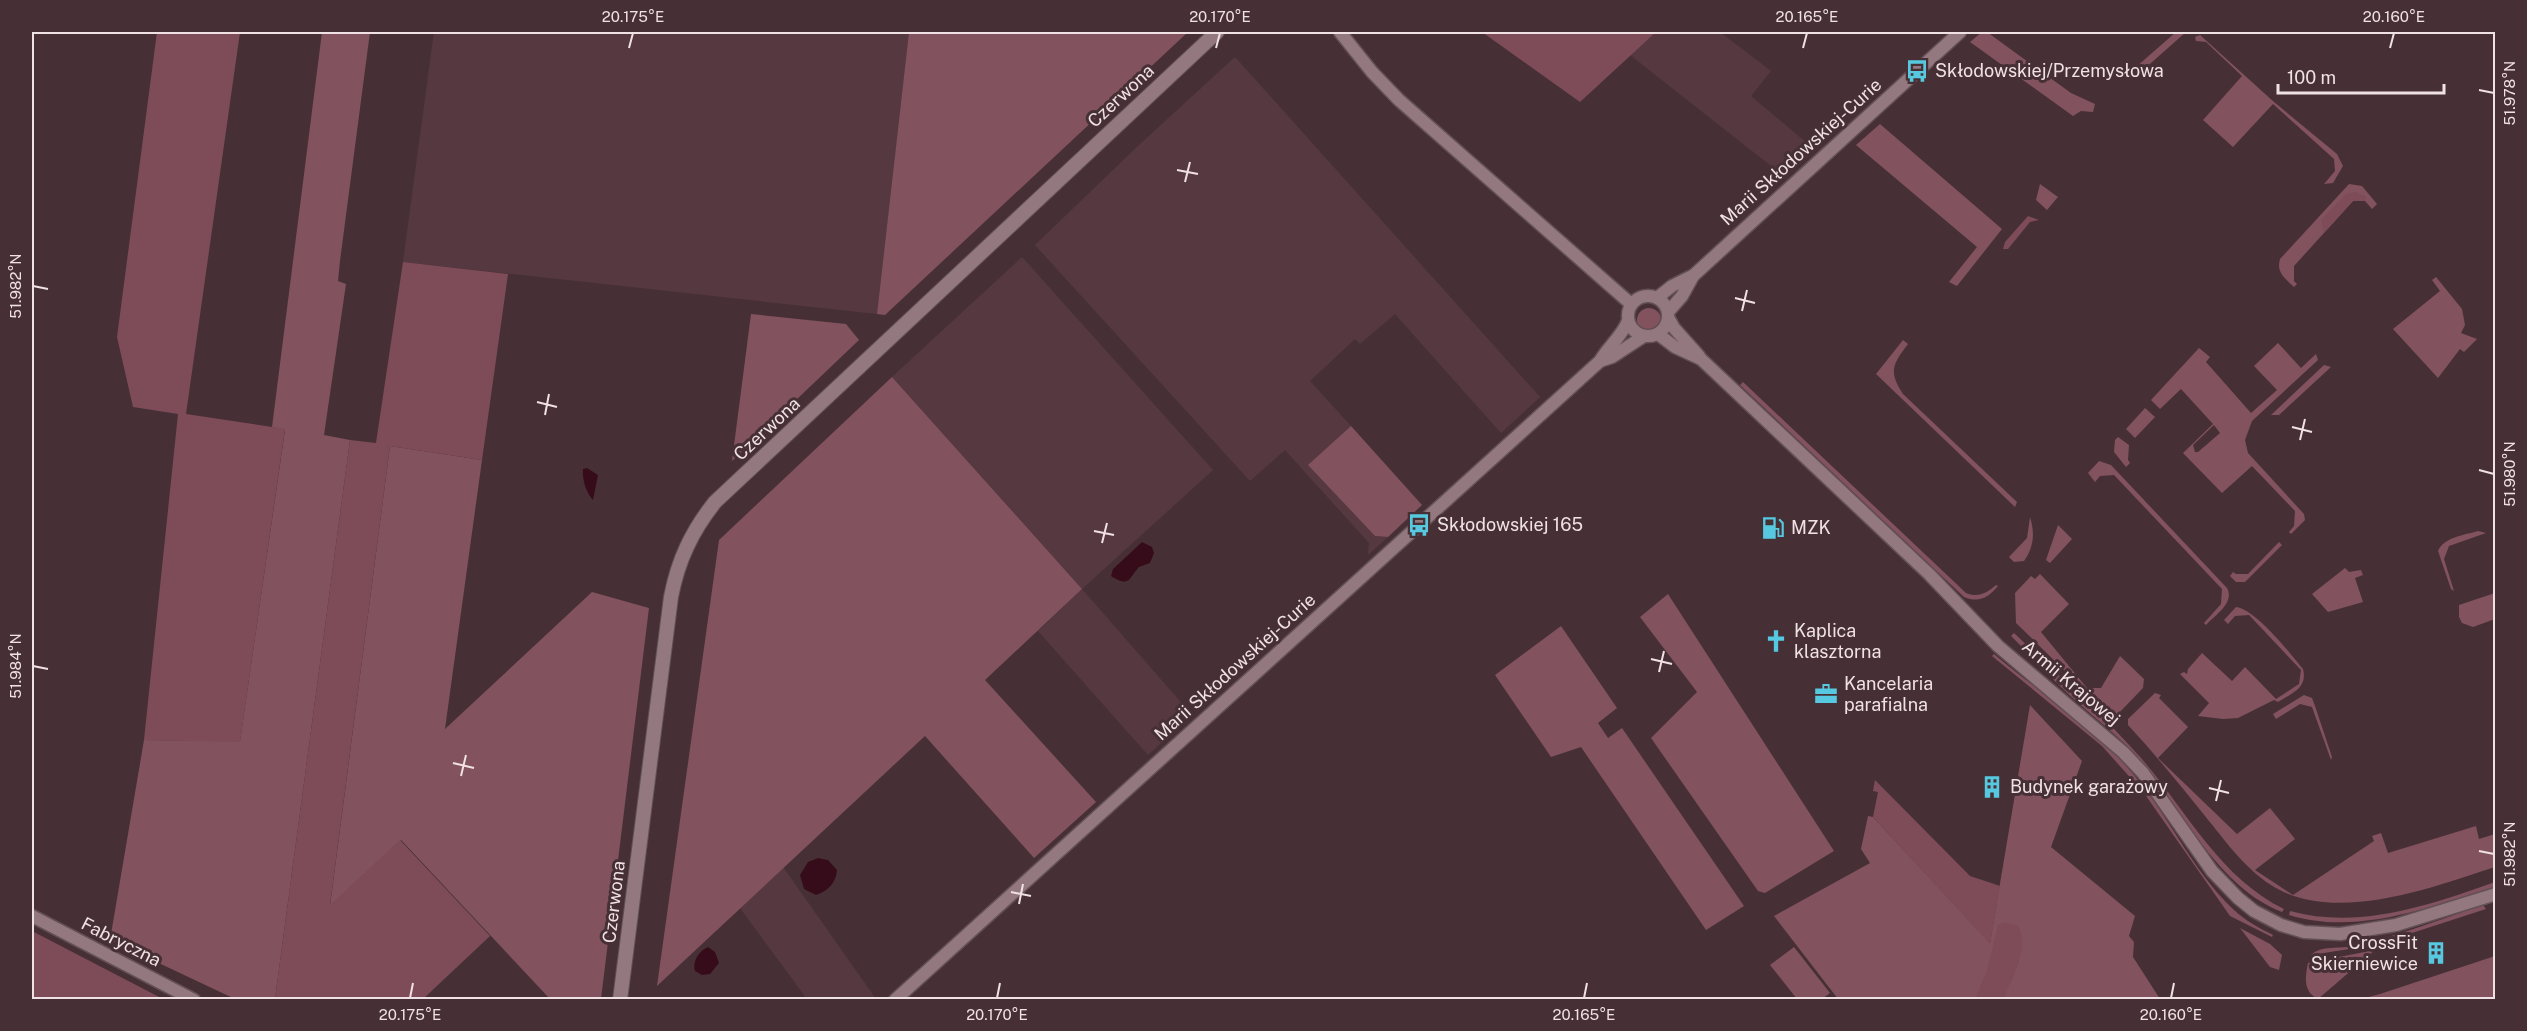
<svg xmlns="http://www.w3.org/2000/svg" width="2527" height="1031" font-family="'Public Sans',sans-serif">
	<rect width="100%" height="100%" fill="#463036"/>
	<g fill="#563940">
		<path d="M434 32H909L877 314 403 262Z"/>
		<path d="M1656 32H1720L1771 71 1751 96 1815 150 1785 177 1630 55Z"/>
		<path d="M1235 57 1540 397 1501 433 1395 314 1360 344 1355 339 1310 381 1351 426 1309 465 1375 536 1388 537 1368 555 1369 543 1285 450 1250 481 1035 245 1138 146Z"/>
		<path d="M1022 257 1213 470 1082 589 1192 715 1148 755 1038 631 1082 589 892 377Z"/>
		<path d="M783 867 876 999H807L740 908Z"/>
	</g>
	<g fill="#82525e" fill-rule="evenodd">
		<path d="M322 32H370L340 261 338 281 346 284 324 435 350 440 275 999H235L110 940 144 740 240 741 285 430 272 427Z"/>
		<path d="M909 32H1188L885 315 877 314Z"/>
		<path d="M1982 32H1987L2071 93 2095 104 2093 112 2081 111 2073 116 1970 42Z"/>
		<path d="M2176 32H2186L2142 71 2136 67Z"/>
		<path d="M2200 35 2274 102 2337 154 2343 166 2333 183 2324 184 2335 171 2334 159 2273 104 2233 147 2203 120 2242 76 2206 42 2196 41 2195 37Z"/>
		<path d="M1880 124 2002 229 1957 286 1949 282 1977 247 1856 145Z"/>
		<path d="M2040 184 2058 197 2047 210 2036 200Z"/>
		<path d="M2349 184 2362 186 2377 204 2372 209 2365 201H2353L2294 266V281L2297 284 2294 287C2285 278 2276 273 2280 259Z"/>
		<path d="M2436 277 2462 309 2465 325 2461 333 2477 339 2464 352 2460 349 2438 378 2393 329 2440 291 2432 280Z"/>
		<circle cx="1649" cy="320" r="12"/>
		<path d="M751 314 846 324 859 340 732 461Z"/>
		<path d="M1903 340 1908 344C1893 364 1888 371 1903 394L2017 502 2015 507 1876 374Z"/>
		<path d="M2278 343 2301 368 2316 354 2318 360 2252 421 2245 440 2248 453 2304 514 2305 520 2291 534 2289 532 2294 526 2295 511 2252 466 2222 493 2183 453 2213 424 2181 389 2160 409 2151 400 2199 348 2210 357 2206 362 2251 413 2277 390 2254 366ZM2214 425 2220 433 2198 452H2195L2193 445Z"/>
		<path d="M2324 365 2331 367 2279 415H2271Z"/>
		<path d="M892 377 1082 589 985 680 1096 802 1034 858 925 736 657 986 719 540Z"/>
		<path d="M1743 382 1966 593C1978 598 1987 593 1996 585L1998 586C1988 598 1979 603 1964 597L1740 385Z"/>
		<path d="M2145 408 2155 417 2135 438 2126 429Z"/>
		<path d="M1351 426 1422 505 1388 537 1375 536 1308 465Z"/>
		<path d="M2118 437 2129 445 2128 460 2130 463 2126 467 2114 452 2115 440Z"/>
		<path d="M390 446 482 460 445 729 592 592 649 608 601 999H550L401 840 330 906Z"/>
		<path d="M2099 461 2111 465 2227 588C2235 603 2215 615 2206 625L2204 623 2221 604 2222 589 2114 475 2100 476 2095 482 2088 473Z"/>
		<path d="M2030 517C2035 533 2034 547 2024 561L2014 562 2009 557 2027 538Z"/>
		<path d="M2058 525 2072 539 2050 563 2046 560Z"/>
		<path d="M2478 531 2486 533 2449 546 2444 559 2454 591 2451 589 2438 551C2444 537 2465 535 2478 531Z"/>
		<path d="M2279 542 2282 545 2245 582H2236L2230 576 2233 572 2236 574H2248Z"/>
		<path d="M2345 568 2349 572 2361 570 2363 575 2355 578 2363 602 2328 612 2312 594Z"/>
		<path d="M2040 574 2069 604 2041 632 2087 688H2101L2120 656 2144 679 2143 688 2117 715 2114 713 2110 715 2016 623 2015 593 2031 576 2035 579Z"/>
		<path d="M2495 593V619L2473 627 2462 623 2459 617V605Z"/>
		<path d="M1668 594 1834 851 1765 893 1758 891 1651 738 1697 692 1640 617Z"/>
		<path d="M2236 607C2255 609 2290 653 2303 669 2308 688 2292 693 2278 702L2274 700 2238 718 2223 719 2198 716 2209 703 2180 674 2184 672 2187 674 2188 669 2202 653 2232 681 2245 667 2276 699 2299 684 2301 670 2249 615 2235 616 2228 624 2224 620Z"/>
		<path d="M1561 626 1617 708 1598 723 1608 738 1622 728 1744 906 1706 930 1581 747 1551 757 1495 675Z"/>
		<path d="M2014 633C2057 674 2102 714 2141 758 2186 810 2220 878 2284 909L2282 912C2215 886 2180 804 2134 753 2116 734 2095 718 2076 701 2053 681 2033 657 2011 636Z"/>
		<path d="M1994 654C2038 692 2089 723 2127 767 2167 811 2191 870 2234 910 2246 921 2259 928 2273 935L2272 937 2230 916 2144 793 2102 746 1992 656Z"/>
		<path d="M2155 693 2161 695 2159 698 2188 727 2158 758 2237 834 2270 808 2295 839 2255 870 2293 895 2374 841 2372 836 2381 833 2388 853 2476 826 2479 839 2495 834V867C2431 888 2333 925 2271 885 2244 868 2224 839 2205 816 2180 785 2155 754 2128 725V719Z"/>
		<path d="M2304 695 2312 698 2315 706 2332 757 2331 760 2312 707 2300 704 2276 719 2273 714Z"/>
		<path d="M2030 705 2082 761 2051 847 2135 916 2129 936 2134 942 2133 957 2160 999H1838L1774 916 1870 863 1861 849 1868 816 1873 817 1990 943Z"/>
		<path d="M2495 882V887C2431 907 2356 936 2289 915L2290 911C2359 930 2430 905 2495 882Z"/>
		<path d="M2483 905 2486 909 2375 945 2311 955C2321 945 2340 949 2355 946 2398 936 2441 919 2483 905Z"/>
		<path d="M2240 928 2270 944 2282 955 2279 970 2270 967Z"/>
		<path d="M1794 947 1830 993 1822 999H1797L1770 965Z"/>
		<path d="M2375 950 2318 999C2303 992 2305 977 2308 963Z"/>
		<path d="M2495 956V999H2361L2380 994Z"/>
	</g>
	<g fill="#7e4c59">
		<path d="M157 32H240L186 414 285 429 240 742 144 740 178 414 133 407 117 337Z"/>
		<path d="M1482 32H1656L1580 102Z"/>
		<path d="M2356 192 2366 197 2365 201H2353L2324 233 2321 220 2346 194Z"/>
		<path d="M2028 216 2039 220 2030 222 2008 249H2003L2005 242Z"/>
		<path d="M403 262 508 274 482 460 390 446 330 905 400 840 490 936 423 999H275L350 440 376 443Z"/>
		<path d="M1875 780 1970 876 2000 886 1990 944 1873 817 1878 792 1873 791Z"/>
		<path d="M2004 922 2018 926C2031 948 2011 978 2004 999H1975L1987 970 1998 925Z"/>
		<path d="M32 931 163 999H32Z"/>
	</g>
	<g fill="#370c1a">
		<path d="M587 468 598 475 593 500C586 493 582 479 583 469Z"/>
		<path d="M1142 542 1152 547 1154 553 1150 563 1139 567C1128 579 1130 588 1111 576L1113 569Z"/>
		<path d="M818 858 828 860 837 870C836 883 828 891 816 895L804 889 800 875 808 862Z"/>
		<path d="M708 947 715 952 719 963 710 974 702 975 695 971C692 961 699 951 708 947Z"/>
	</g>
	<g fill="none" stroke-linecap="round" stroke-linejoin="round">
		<g stroke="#635055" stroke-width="15">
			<g id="tertiary">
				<path d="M1340 32 1372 72 1399 100 1631 304"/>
				<circle cx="1648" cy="316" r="20"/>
				<path d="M1657 298 1672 286 1694 275 1960 32"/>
				<path d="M1668 312 1682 296 1693 276"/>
				<path d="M1668 317 1674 328 1699 356"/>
				<path d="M1658 334 1675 347 1701 359 1929 574 1998 646 2123 752 2143 773 2212 871 2238 898 2254 911 2281 925 2304 932 2340 934 2396 925 2496 894"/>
				<path d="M1600 361 1612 357 1644 336"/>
				<path d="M32 916 194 1000"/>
				<path d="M895 1000 1600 361C1608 347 1622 336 1628 321"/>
			</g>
		</g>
		<g stroke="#635055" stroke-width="16">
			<path id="secondary" d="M620 1000 671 597C678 560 692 531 715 502L1217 32"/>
		</g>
		<use href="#tertiary" stroke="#93797f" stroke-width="12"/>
		<use href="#secondary" stroke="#93797f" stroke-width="14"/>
	</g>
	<path fill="none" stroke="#f0e1e4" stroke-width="2" d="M629 48 633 33M1216 48 1220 33M1803 48 1807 33M2390 48 2394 33M2479 90 2494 93M1177 170 1198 174M1185 182 1190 162M33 286 48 289M1735 298 1755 303M1742 311 1747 290M537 402 557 407M545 415 549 394M2292 427 2312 432M2300 440 2305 419M2479 470 2494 474M1094 531 1114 535M1102 543 1107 523M1651 659 1672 664M33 666 48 669M1659 672 1664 651M453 763 474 768M461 776 466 755M2209 788 2229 793M2216 801 2221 780M2479 851 2494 854M1011 892 1031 896M1019 904 1023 884M410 998 413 983M997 998 1000 983M1584 998 1587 983M2171 998 2174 983"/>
	<defs>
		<g id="bus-bare" transform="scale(1.8)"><path d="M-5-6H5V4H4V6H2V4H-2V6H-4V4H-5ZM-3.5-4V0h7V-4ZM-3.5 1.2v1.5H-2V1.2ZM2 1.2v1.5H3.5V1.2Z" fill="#56c9e1" stroke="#463036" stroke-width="2.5" paint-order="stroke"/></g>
		<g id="fuel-bare" transform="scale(1.8)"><path d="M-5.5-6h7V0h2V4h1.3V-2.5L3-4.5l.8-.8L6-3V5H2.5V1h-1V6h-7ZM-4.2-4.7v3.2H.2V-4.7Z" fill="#56c9e1" stroke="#463036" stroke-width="2.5" paint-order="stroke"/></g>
		<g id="church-bare" transform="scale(1.8)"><path d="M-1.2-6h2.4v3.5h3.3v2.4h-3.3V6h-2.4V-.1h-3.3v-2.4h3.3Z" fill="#56c9e1" stroke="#463036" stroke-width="2.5" paint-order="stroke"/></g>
		<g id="office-bare" transform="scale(1.8)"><path d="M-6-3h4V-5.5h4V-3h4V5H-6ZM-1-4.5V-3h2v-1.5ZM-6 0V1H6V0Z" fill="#56c9e1" stroke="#463036" stroke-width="2.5" paint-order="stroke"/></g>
		<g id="building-bare" transform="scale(1.8)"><path d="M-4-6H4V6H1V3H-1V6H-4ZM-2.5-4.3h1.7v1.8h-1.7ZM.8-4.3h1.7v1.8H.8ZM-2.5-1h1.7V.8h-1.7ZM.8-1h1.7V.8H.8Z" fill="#56c9e1" stroke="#463036" stroke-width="2.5" paint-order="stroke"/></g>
	</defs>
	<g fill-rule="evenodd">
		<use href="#bus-bare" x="1917" y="71"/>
		<use href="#bus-bare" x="1419" y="525"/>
		<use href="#fuel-bare" x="1773" y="528"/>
		<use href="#church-bare" x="1776" y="641"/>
		<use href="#office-bare" x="1826" y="694"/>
		<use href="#building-bare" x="1992" y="787"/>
		<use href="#building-bare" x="2436" y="953"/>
	</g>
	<g text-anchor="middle" stroke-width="6" stroke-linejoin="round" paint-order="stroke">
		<g font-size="18" fill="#f0e1e4" stroke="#463036" text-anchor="start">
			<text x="1935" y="77">Skłodowskiej/Przemysłowa</text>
			<text x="1437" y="531">Skłodowskiej 165</text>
			<text x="1791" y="534">MZK</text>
			<text x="1794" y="637">Kaplica<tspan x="1794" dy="21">klasztorna</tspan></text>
			<text x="1844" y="690">Kancelaria<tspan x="1844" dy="21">parafialna</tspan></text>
			<text x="2010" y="793">Budynek garażowy</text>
			<text x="2418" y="949" text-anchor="end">CrossFit<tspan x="2418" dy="21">Skierniewice</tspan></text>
		</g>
		<g font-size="18" fill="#f0e1e4" stroke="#463036">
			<text transform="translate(1121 96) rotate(-43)" y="6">Czerwona</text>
			<text transform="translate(1801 152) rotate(-42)" y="6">Marii Skłodowskiej-Curie</text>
			<text transform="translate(767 429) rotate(-43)" y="6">Czerwona</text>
			<text transform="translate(1235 667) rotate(-42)" y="6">Marii Skłodowskiej-Curie</text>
			<text transform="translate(2071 683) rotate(40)" y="6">Armii Krajowej</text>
			<text transform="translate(614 902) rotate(-83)" y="6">Czerwona</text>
			<text transform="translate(121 942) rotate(27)" y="6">Fabryczna</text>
		</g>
	</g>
	<rect width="2527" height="1031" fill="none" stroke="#463036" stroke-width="66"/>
	<path d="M2278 84v9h166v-9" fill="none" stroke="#f0e1e4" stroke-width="3"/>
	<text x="2287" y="84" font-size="18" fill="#f0e1e4" stroke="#463036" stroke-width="4.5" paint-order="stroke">100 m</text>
	<rect x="33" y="33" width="2461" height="965" fill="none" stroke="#f0e1e4" stroke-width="2"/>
	<g font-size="15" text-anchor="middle" fill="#f0e1e4">
		<text x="633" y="22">20.175°E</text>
		<text x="1220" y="22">20.170°E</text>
		<text x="1807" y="22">20.165°E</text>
		<text x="2394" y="22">20.160°E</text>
		<text transform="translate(2510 93) rotate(-90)" y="5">51.978°N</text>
		<text transform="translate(16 286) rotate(-90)" y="5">51.982°N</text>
		<text transform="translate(2510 474) rotate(-90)" y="5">51.980°N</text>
		<text transform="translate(16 666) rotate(-90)" y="5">51.984°N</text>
		<text transform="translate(2510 854) rotate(-90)" y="5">51.982°N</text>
		<text x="410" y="1020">20.175°E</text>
		<text x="997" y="1020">20.170°E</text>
		<text x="1584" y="1020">20.165°E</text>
		<text x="2171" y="1020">20.160°E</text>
	</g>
</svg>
